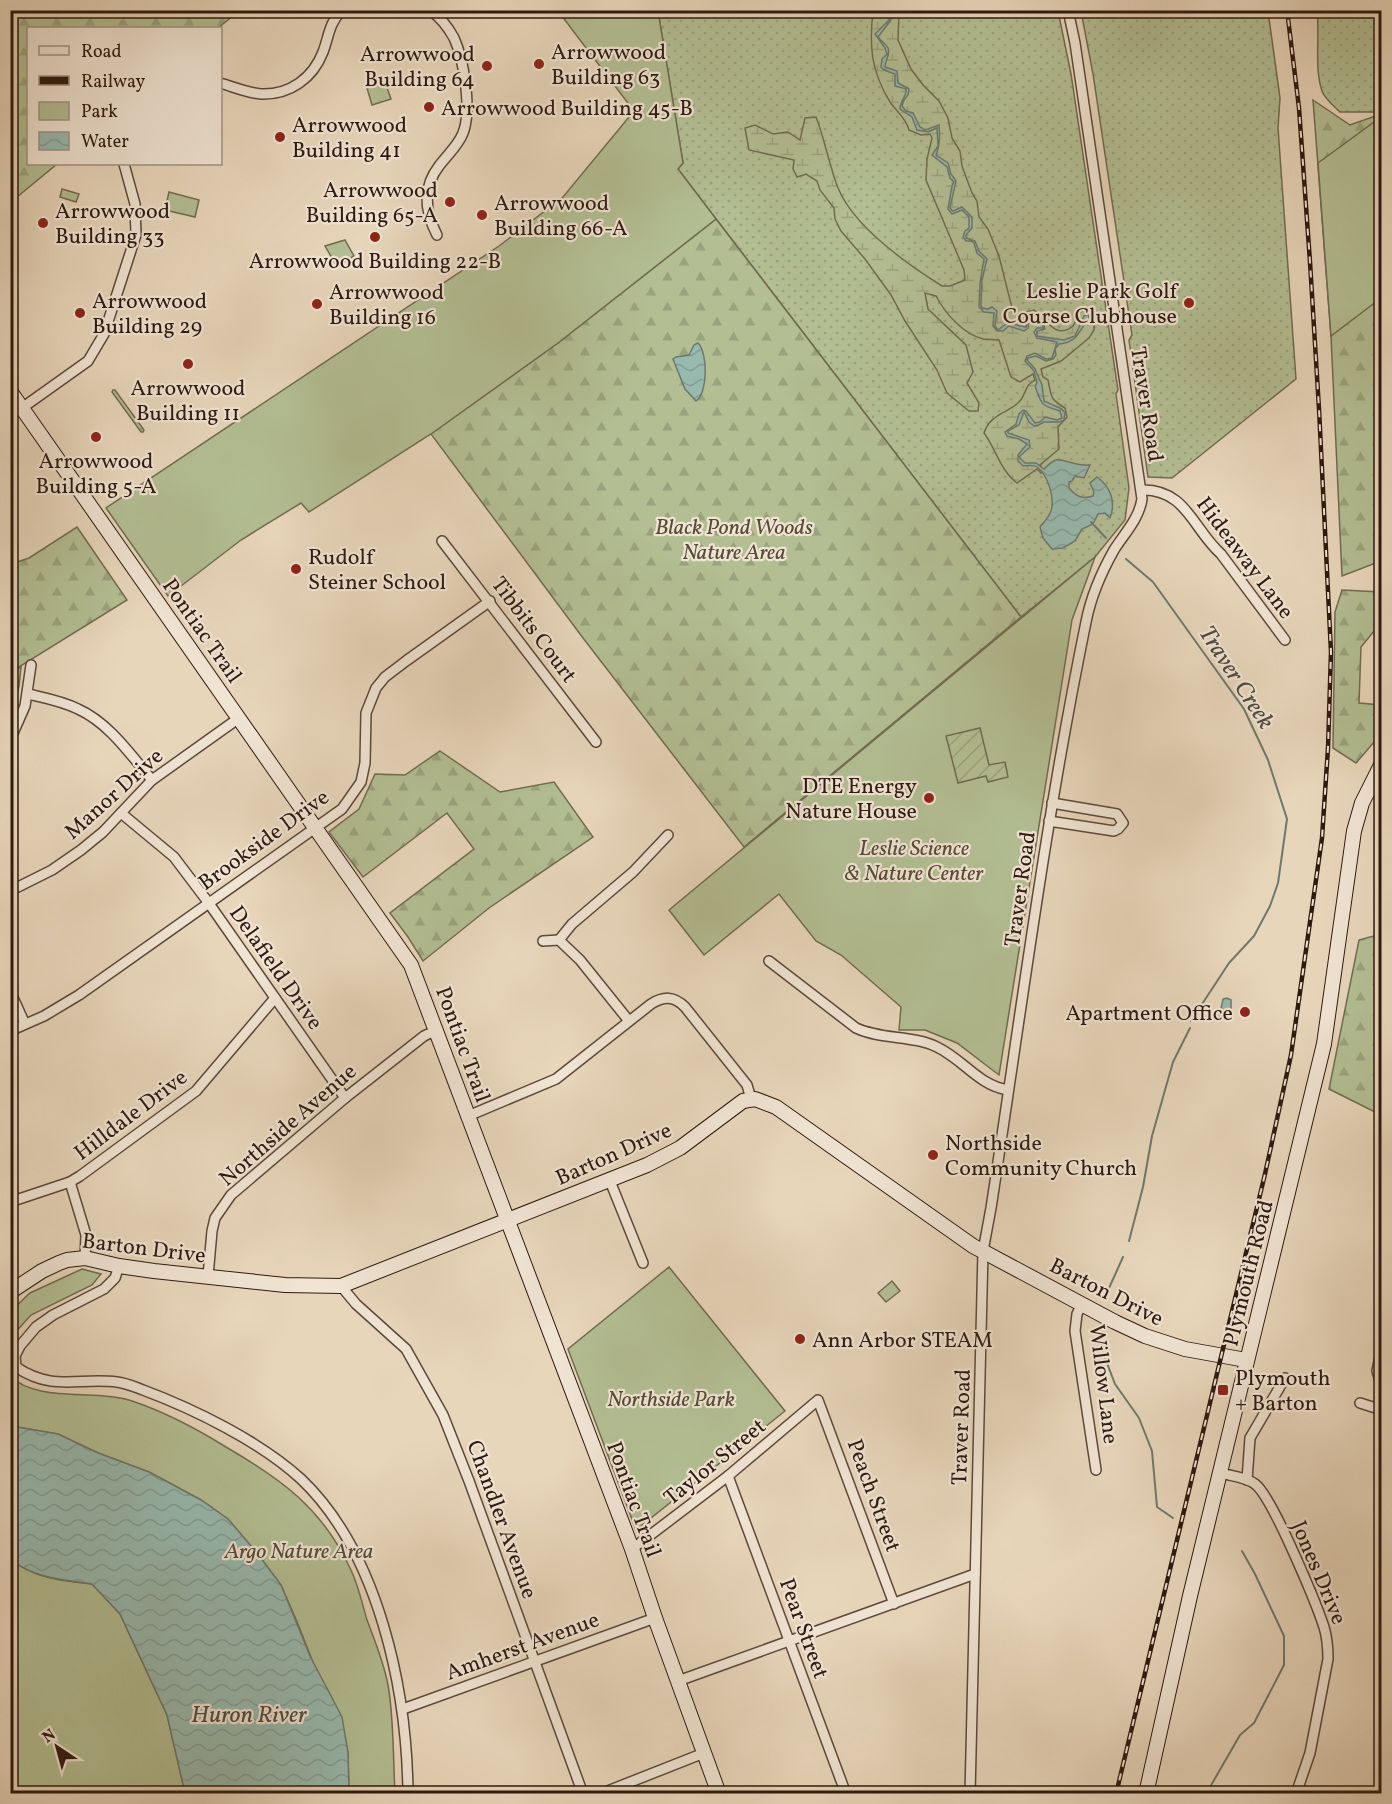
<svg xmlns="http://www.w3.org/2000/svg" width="1392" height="1804" font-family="Vollkorn,serif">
	<defs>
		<pattern id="grass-dots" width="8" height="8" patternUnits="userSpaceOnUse" patternTransform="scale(1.5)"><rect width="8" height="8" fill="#b3be93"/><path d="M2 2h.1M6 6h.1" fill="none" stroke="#9aa37e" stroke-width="1.8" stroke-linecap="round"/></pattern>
		<pattern id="forest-firs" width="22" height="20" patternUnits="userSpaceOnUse" patternTransform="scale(1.5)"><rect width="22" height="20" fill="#b3be93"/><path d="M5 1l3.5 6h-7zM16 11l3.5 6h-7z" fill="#9aa37e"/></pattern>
		<pattern id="wetland-marsh" width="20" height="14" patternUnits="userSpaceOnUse" patternTransform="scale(1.5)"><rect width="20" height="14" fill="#b3be93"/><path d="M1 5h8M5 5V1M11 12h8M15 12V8" fill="none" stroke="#9aa37e"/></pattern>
		<pattern id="garden-furrows" width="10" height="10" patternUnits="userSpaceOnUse" patternTransform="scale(1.5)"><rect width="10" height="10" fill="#b3be93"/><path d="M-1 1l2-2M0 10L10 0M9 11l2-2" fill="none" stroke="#9aa37e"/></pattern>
		<pattern id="water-waves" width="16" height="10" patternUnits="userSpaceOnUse" patternTransform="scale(1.5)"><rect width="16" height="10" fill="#97b9ae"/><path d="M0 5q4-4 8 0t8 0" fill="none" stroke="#829e95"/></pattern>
	</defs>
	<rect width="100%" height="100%" fill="#e8d6bb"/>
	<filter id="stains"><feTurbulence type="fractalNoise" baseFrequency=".00333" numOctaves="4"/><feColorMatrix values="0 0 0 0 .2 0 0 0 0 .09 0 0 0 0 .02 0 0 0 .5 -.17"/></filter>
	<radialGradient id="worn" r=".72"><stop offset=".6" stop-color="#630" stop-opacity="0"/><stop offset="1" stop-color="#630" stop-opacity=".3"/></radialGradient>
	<g fill="url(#grass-dots)" stroke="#706c52" stroke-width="1.5">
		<path d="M658 11H1058L1071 74 1118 390 1116 394 1129 488 1125 520 1095 557 1021 617 678 169 683 163Z"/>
		<path d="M1081 11H1268L1280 98 1278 128 1296 379 1172 478 1148 477 1129 340 1132 335 1093 74Z"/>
		<path d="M1317 11H1381V112H1340C1334 106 1324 98 1322 91 1314 68 1320 35 1317 11Z"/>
		<path d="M113 390H115L144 430 143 432H141L112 392Z"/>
	</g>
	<g fill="url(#forest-firs)" stroke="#706c52" stroke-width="1.5">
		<path d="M11 10H239V11L218 28H28V164H57L11 202Z"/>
		<path d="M1313 100 1350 125 1381 114V561L1342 576 1331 336Z"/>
		<path d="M716 219 1021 617 744 847 583 638 431 434 558 343Z"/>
		<path d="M77 527 127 600 11 672V564L29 558Z"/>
		<path d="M1342 590 1381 592V632L1374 631 1361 647 1359 703 1381 705V734L1356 763 1333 748 1335 612Z"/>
		<path d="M440 751 500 792 554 782 593 837 489 908 423 961 408 937 390 913 474 849 447 813 363 877 329 832 359 809 375 774 405 775Z"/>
		<path d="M1381 934H1382L1381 1115 1329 1089 1359 940Z"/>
	</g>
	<path fill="url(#wetland-marsh)" stroke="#706c52" stroke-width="1.5" d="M873 11H899L898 40 911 69 923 85 939 101 948 118 952 138 960 151 962 166 972 193 977 201 979 217 988 229 999 256 1013 312 1018 314 1034 310C1047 320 1056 340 1073 326 1079 316 1077 309 1090 310L1094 314V330L1089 338 1061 361 1041 369 1043 377 1048 380C1052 398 1049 398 1065 408L1067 417 1058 427 1059 449 1040 465 1043 470 1041 473 1037 469 1017 483C1000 470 996 449 984 433 990 414 1008 413 1019 402 1026 395 1025 384 1035 380L1033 374 1020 382 1011 377 999 340C994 339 988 340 983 339 963 334 945 313 936 296L925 293 928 309 966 345 973 372 967 383 979 403 978 411H969L947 393 937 370 905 321 891 295 865 259 841 231 835 219 834 208 820 190 817 181 806 174 797 177 793 169 794 160 749 150 745 128 755 125 773 134 788 132 800 140 805 118 816 117C825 140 829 165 838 188 854 227 907 264 942 286H950L965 280 964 270 926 180 927 159 932 138 930 134 921 135 909 130C906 118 897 112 890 102 871 71 869 46 873 11Z"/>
	<g fill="#b3be93" stroke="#706c52" stroke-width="1.5">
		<path d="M558 11H658L683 163 678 169 716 219 558 343 431 434 309 512 301 503 241 540 168 596 106 508 499 246 563 197 634 111Z"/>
		<path d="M385 82 391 99 372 105 367 88Z"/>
		<path d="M1381 117V298L1331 336 1318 163Z"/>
		<path d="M62 189 79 194 76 202 60 197Z"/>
		<path d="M169 192 199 200 195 217 165 210Z"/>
		<path d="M345 240 354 256 337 267 325 246Z"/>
		<path d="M1095 557 1072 620 999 1075 957 1043 925 1030H899L901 1007 841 955 816 941 779 894 704 955 669 910Z"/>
		<path d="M21 667 19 686 11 716V672Z"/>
		<path d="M669 1267 785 1411 636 1530 568 1349Z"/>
		<path d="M82 1269 101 1274 92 1285 31 1315 11 1337V1311L30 1293Z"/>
		<path d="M892 1281 900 1291 886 1302 878 1293Z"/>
		<path d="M10 1376C37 1403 97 1389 132 1401 165 1412 197 1429 226 1447 281 1479 322 1508 350 1568 358 1584 362 1603 367 1620 375 1641 384 1663 388 1685 394 1718 393 1759 395 1793H349L348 1752 298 1624 281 1585 257 1553 228 1519 201 1500 149 1472 98 1453 58 1434 11 1426Z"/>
		<path d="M10 1559C32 1578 64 1581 92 1584L120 1614 167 1715 185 1793H11Z"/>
	</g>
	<path fill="url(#garden-furrows)" stroke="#706c52" stroke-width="1.5" d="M980 728 989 765 1005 762 1008 777 988 782 986 776 958 783 946 736Z"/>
	<g fill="url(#water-waves)" stroke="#6d796f" stroke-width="1.5">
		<path d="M889 11H891V20L878 37C881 41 886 44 888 48 891 54 885 60 885 67L897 71 898 83 909 89 908 95 904 100 902 106 906 111 913 113 920 127 925 130 939 125C940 137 940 144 936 155L948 163 951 174 956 181 950 208 953 211 962 207 972 217V228L966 235V238L975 241 979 251 987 259 982 280 981 306 982 308 988 309 992 307 997 311 995 326 998 330 1007 323 1026 327 1028 318 1034 316 1042 319 1045 329 1037 331V336L1064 340 1075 336 1084 316 1088 314 1089 318C1079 330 1078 343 1059 344L1055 349 1056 355 1053 359 1046 361 1036 356 1028 358 1027 360 1035 369 1042 385 1044 401 1062 409 1065 413 1064 420 1060 422H1044L1037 426H1034L1029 422 1024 412 1019 425 1008 431V433L1029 440 1030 447 1019 457 1025 463H1036L1044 469C1047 466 1052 461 1056 460 1061 458 1079 467 1090 465L1084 478 1075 476 1072 481 1069 482V488C1076 496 1082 500 1093 496L1094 492 1090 483 1097 477C1111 487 1116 502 1110 518L1105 513 1098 514 1093 524 1082 529 1075 541 1063 548 1052 549 1043 538 1040 527C1044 522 1049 517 1051 511 1055 498 1048 475 1037 467 1033 464 1027 466 1023 466L1018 461V455L1027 444 1019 439 1007 436 1005 432 1016 424 1019 414 1023 410 1026 411 1035 423 1040 422 1045 417 1057 420 1062 418 1060 411C1040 405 1042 405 1035 386L1037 383 1034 371 1025 361 1027 356 1035 353 1046 359 1052 358 1057 342 1037 338 1034 332 1037 328H1043L1042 321 1033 317 1029 319 1028 328 1024 331 1009 326 1003 331H997L993 326 994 313 984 312 979 307 980 283 984 259 977 253 974 243 971 241H966L963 237 965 231 969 228V217L962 210 952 214 948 209 952 186 954 182 950 178 947 167 932 155 938 146 937 128 928 132 917 130 912 117 900 109C900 100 907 97 906 89L895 86V74L884 70 881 67 882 59 887 54 885 48 875 34 889 20Z"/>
		<path d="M698 343C708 353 708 393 696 401L685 389 673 359 676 357 689 355 694 345Z"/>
		<path d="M1227 998 1231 1000V1012L1228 1020 1219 1018 1223 999Z"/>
		<path d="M11 1426 58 1434 98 1453 149 1472 201 1500 228 1519 257 1553 281 1585 310 1656 342 1717 348 1752 349 1793H185L167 1715 120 1614 92 1584C64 1580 32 1578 11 1559Z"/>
	</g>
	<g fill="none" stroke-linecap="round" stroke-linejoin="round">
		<g stroke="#6d796f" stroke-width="2">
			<path d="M1091 522 1106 538"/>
			<path d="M1126 559 1153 582 1244 709 1268 760 1287 819 1278 883 1270 906 1254 936 1229 963 1191 1021"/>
			<path d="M1129 1241 1143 1187 1152 1136 1173 1062 1190 1028"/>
			<path d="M1105 1297 1123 1257"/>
			<path d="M1097 1337 1115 1384 1139 1418 1152 1451 1157 1507 1173 1518"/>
			<path d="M1206 1794 1240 1735 1254 1723 1284 1665V1636L1255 1574 1242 1551"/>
		</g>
		<g stroke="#5c483b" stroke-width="12">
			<g id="street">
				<path d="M430 10C440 17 448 27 454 38 464 60 472 110 463 133 458 146 447 155 439 166 422 188 425 212 437 235"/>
				<path d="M220 83C234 87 248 93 261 94 290 95 313 78 323 52 329 36 329 23 342 10"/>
				<path d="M22 408 88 361 104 334 136 235 135 204 124 164"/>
				<path d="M1142 490C1186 489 1193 529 1221 554L1285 640"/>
				<path d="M442 541 596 742"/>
				<path d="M28 694C45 698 62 701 78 709 109 723 130 754 152 780"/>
				<path d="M10 740 25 706 31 665"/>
				<path d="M121 813 174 857 208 902 345 1098"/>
				<path d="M1049 821 1114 831 1118 829 1123 823 1117 814 1052 803"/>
				<path d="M10 891 52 870 81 850 103 832 152 780 239 718"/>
				<path d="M543 941 559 940"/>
				<path d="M769 961 856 1028C882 1040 913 1035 937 1047 964 1060 978 1085 1008 1090"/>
				<path d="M10 991 25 1024"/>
				<path d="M629 1021 580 960 559 940 572 924 633 872 668 835"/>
				<path d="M10 1031 44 1016 79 995 342 809 361 782 365 763 366 713 376 688 385 677 406 661 490 601"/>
				<path d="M468 1116 556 1079 651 1004C664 996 674 996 685 1007L747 1085 751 1099"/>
				<path d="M610 1181 643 1263"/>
				<path d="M70 1182 86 1235 85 1258"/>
				<path d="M10 1202 70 1182 80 1176 196 1091 275 998"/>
				<path d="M119 1266 115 1278 104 1289 53 1315 36 1327 20 1346 15 1356 16 1367C53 1392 79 1377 117 1382 126 1383 135 1387 143 1390 194 1409 261 1442 301 1479 379 1553 407 1690 408 1794"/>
				<path d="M208 1276 212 1231 215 1218 231 1195 345 1098 424 1036 437 1030"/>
				<path d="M341 1286 356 1304 406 1349 443 1415 469 1481 583 1794"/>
				<path d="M1082 1304 1077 1314 1075 1331 1096 1470"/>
				<path d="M1382 1347 1377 1371 1382 1386"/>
				<path d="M1360 1403 1382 1410"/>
				<path d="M1220 1473C1231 1476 1246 1477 1255 1484 1272 1496 1316 1603 1324 1627 1327 1637 1328 1648 1328 1659L1310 1753 1296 1794"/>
				<path d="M728 1476 846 1794"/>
				<path d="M1247 1480 1250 1438 1285 1378"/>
				<path d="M632 1549 728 1476 818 1400 894 1604"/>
				<path d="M678 1681 975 1574"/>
				<path d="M403 1709 655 1618"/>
				<path d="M600 1794 704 1753"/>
				<path d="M970 1794 983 1251 991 1208C1021 1013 1046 816 1086 622 1091 596 1101 573 1114 550 1124 534 1139 519 1142 499L1075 43 1068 10"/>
			</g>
		</g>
		<g stroke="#2d1910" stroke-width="16">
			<g id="secondary">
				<path d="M10 391 411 965 632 1549 655 1618 719 1794"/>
				<path d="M10 1292 42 1271 59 1263 67 1260 85 1258 119 1266 154 1271 285 1285 341 1286 647 1165 680 1148 743 1101 755 1099 776 1107 973 1246 1115 1322 1145 1336 1185 1349 1246 1360"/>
				<path d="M1146 1794 1190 1596 1324 1044 1354 831 1362 803 1382 763"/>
			</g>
		</g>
		<use href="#street" stroke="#f0e4d3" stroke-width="9"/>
		<use href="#secondary" stroke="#f0e4d3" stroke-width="14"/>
		<g stroke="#2d1910" stroke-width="4.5">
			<path id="rail" d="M1116 1794 1265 1174 1291 1055 1322 838 1328 748 1331 652 1319 409 1310 262 1299 108 1287 10"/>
		</g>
		<use href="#rail" stroke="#f0e4d3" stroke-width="2" stroke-dasharray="7" stroke-linecap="butt"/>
	</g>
	<g fill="#8f2418" stroke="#f0e4d3" stroke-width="2">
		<circle cx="539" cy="64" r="6"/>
		<circle cx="487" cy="66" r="6"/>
		<circle cx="429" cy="107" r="6"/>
		<circle cx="280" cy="137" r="6"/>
		<circle cx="450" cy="202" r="6"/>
		<circle cx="482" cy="215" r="6"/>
		<circle cx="43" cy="223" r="6"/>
		<circle cx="375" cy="237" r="6"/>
		<circle cx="1189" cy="303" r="6"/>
		<circle cx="317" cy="304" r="6"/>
		<circle cx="80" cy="313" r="6"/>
		<circle cx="188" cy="364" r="6"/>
		<circle cx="96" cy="437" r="6"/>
		<circle cx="296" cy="569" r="6"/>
		<circle cx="929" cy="798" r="6"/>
		<circle cx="1245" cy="1012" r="6"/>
		<circle cx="933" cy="1155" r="6"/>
		<circle cx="800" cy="1339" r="6"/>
		<rect x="1217" y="1384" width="12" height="12" rx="3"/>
	</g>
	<g text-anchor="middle" stroke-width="4.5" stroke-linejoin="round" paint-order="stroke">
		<g font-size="22" fill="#2d1910" stroke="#f0e4d3" text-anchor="start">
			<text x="551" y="59">Arrowwood<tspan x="551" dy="25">Building 63</tspan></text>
			<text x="475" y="61" text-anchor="end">Arrowwood<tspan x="475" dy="25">Building 64</tspan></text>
			<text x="441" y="115">Arrowwood Building 45-B</text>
			<text x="292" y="132">Arrowwood<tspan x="292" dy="25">Building 41</tspan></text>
			<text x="438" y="197" text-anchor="end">Arrowwood<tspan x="438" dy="25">Building 65-A</tspan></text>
			<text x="494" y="210">Arrowwood<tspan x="494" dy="25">Building 66-A</tspan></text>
			<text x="55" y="218">Arrowwood<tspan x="55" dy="25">Building 33</tspan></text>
			<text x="375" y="268" text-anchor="middle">Arrowwood Building 22-B</text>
			<text x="1177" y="298" text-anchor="end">Leslie Park Golf<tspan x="1177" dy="25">Course Clubhouse</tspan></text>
			<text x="329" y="299">Arrowwood<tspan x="329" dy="25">Building 16</tspan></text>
			<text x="92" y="308">Arrowwood<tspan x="92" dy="25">Building 29</tspan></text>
			<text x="188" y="395" text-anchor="middle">Arrowwood<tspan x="188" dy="25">Building 11</tspan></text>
			<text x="96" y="468" text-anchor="middle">Arrowwood<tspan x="96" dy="25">Building 5-A</tspan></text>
			<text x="308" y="564">Rudolf<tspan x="308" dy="25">Steiner School</tspan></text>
			<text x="917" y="793" text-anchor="end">DTE Energy<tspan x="917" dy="25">Nature House</tspan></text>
			<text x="1233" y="1020" text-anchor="end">Apartment Office</text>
			<text x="945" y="1150">Northside<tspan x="945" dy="25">Community Church</tspan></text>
			<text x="812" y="1347">Ann Arbor STEAM</text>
			<text x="1235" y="1385">Plymouth<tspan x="1235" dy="25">+ Barton</tspan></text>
		</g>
		<g font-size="22" fill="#2d1910" stroke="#f0e4d3">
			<text transform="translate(1148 404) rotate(81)" y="8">Traver Road</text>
			<text transform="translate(1246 557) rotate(53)" y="8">Hideaway Lane</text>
			<text transform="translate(535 629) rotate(53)" y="8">Tibbits Court</text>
			<text transform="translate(203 630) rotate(55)" y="8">Pontiac Trail</text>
			<text transform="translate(113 793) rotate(-42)" y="8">Manor Drive</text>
			<text transform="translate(263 839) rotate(-36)" y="8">Brookside Drive</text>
			<text transform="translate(1019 889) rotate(-82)" y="8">Traver Road</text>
			<text transform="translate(277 967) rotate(55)" y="8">Delafield Drive</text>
			<text transform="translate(464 1044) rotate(70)" y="8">Pontiac Trail</text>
			<text transform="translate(130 1114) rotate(-37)" y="8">Hilldale Drive</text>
			<text transform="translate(287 1124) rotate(-41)" y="8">Northside Avenue</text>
			<text transform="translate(613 1153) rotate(-24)" y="8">Barton Drive</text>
			<text transform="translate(144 1247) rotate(7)" y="8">Barton Drive</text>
			<text transform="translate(1247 1273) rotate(-76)" y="8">Plymouth Road</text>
			<text transform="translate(1107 1291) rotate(27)" y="8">Barton Drive</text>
			<text transform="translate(1105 1384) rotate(83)" y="8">Willow Lane</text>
			<text transform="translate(960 1427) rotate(-88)" y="8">Traver Road</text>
			<text transform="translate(714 1461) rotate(-39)" y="8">Taylor Street</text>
			<text transform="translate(875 1495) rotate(70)" y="8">Peach Street</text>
			<text transform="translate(635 1499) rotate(70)" y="8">Pontiac Trail</text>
			<text transform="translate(503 1519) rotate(70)" y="8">Chandler Avenue</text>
			<text transform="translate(1320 1572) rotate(67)" y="8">Jones Drive</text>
			<text transform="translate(805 1628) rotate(70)" y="8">Pear Street</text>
			<text transform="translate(522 1645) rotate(-20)" y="8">Amherst Avenue</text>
		</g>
		<g font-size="22" font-style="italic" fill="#554b37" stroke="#f0e4d3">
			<text x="734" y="534">Black Pond Woods<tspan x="734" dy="25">Nature Area</tspan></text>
			<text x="914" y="855">Leslie Science<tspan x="914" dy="25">&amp; Nature Center</tspan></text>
			<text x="671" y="1406">Northside Park</text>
			<text x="299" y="1558">Argo Nature Area</text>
		</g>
		<g font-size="24" font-style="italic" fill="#4d493f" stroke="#f0e4d3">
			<text transform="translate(1237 677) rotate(57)" y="8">Traver Creek</text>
			<text x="249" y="1722">Huron River</text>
		</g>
	</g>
	<rect width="1392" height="1804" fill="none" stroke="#e8d6bb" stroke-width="36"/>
	<rect x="12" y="12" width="1368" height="1780" fill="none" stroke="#2d1910" stroke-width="3"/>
	<rect x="18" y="18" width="1356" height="1768" fill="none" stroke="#2d1910" stroke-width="1.5"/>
	<rect x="27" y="27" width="195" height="138" fill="#f0e4d3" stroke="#a29385" stroke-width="1.5"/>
	<rect x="39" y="46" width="30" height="9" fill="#f0e4d3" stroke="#a29385" stroke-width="1.5"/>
	<text x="81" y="57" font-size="18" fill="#2d1910">Road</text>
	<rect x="39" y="76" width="30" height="9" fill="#2d1910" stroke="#a29385" stroke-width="1.5"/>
	<text x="81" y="87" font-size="18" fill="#2d1910">Railway</text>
	<rect x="39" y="102" width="30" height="18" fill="#b3be93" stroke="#a29385" stroke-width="1.5"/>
	<text x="81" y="117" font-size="18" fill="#2d1910">Park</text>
	<rect x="39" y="132" width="30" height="18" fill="url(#water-waves)" stroke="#a29385" stroke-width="1.5"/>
	<text x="81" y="147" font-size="18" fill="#2d1910">Water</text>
	<g transform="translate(57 1747) rotate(324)" stroke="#f0e4d3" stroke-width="4.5" paint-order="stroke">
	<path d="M0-4.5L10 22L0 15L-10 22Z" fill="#2d1910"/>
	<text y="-9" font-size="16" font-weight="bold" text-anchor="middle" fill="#2d1910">N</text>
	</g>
	<rect width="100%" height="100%" filter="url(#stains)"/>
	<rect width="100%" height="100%" fill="url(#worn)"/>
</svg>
